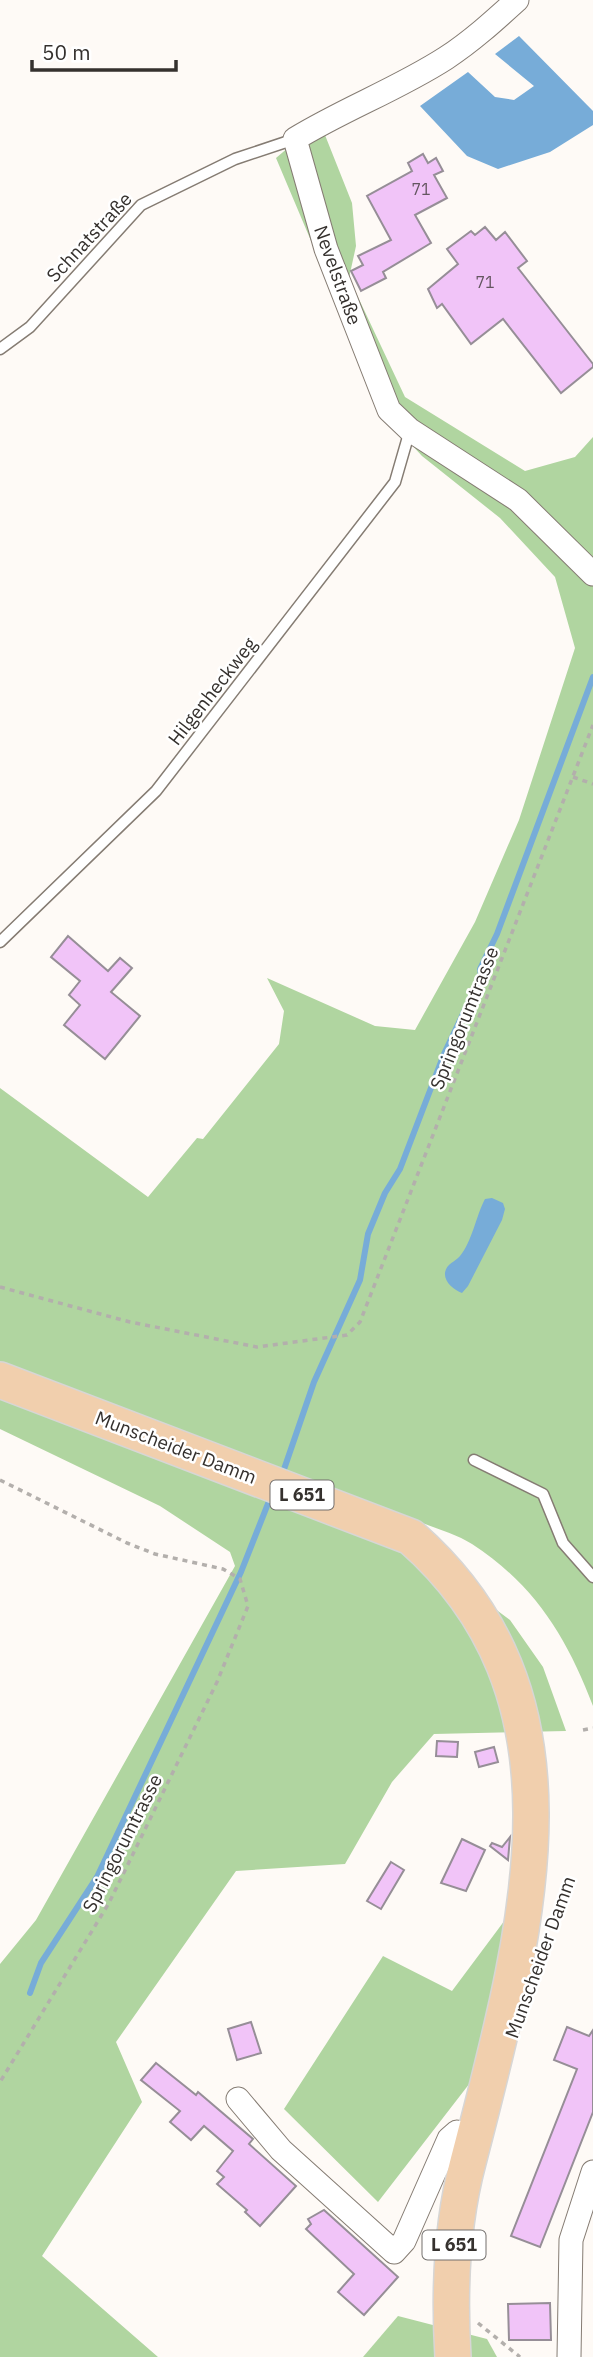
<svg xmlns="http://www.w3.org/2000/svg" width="593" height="2357" font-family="'IBM Plex Sans',sans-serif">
	<rect width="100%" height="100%" fill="#fefaf6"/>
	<g fill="#b0d5a0">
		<path d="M323 130 352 203 356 246 349 278 405 397 525 471 575 457 593 437V1706C567 1638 535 1585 472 1544 456 1534 435 1528 417 1521L436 1565 510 1620 543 1667 566 1731 434 1734 392 1782 345 1864 236 1871 116 2042 142 2102 42 2256 158 2357H0V1964L36 1920 235 1566 230 1552 160 1506 0 1429V1399L252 1495 0 1364V1088L148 1197 197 1138 203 1139 279 1044 284 1011 267 978 375 1026 415 1030 475 922 519 820 575 648 555 577 500 518 422 456 385 416 276 158 296 141Z"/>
		<path d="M511 1912 473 2079 378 2202 284 2109 383 1956 452 1991Z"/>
		<path d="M398 2316 487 2339 497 2357H363Z"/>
	</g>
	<g fill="#77acd8">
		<path d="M519 36 593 111V125L550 152 498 169 467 156 420 106 468 72 495 97 514 100 534 86 495 54Z"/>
		<path d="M492 1198 503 1203 505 1209 502 1220 468 1286 462 1293C454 1290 444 1282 445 1273 446 1264 455 1262 460 1256 472 1242 476 1216 485 1199Z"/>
	</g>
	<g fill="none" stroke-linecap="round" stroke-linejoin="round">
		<g stroke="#77acd8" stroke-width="6">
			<path d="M281 1478 314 1382 360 1280 368 1234 385 1193 400 1169 444 1054 481 976 480 969 497 934 593 677"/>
			<path d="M30 1993 41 1963 97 1877 241 1572 271 1496"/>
		</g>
	</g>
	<g fill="#f1c4f8" stroke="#968e97" stroke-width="2">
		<path d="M423 154 428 163 436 158 443 171 434 175 447 198 415 215 431 243 383 272 386 278 361 291 351 271 363 265 358 256 391 240 367 196 412 171 408 163Z"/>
		<path d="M485 227 496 240 505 232 527 261 518 268 593 364V367L561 393 503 319 471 344 442 304 437 308 428 289 458 264 447 249 471 231 475 235Z"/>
		<path d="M68 936 108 971 120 958 132 968 111 992 140 1016 105 1059 64 1025 80 1005 69 995 80 981 51 957Z"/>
		<path d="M437 1741 458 1742 457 1757 436 1756Z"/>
		<path d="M494 1747 498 1762 479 1767 475 1752Z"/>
		<path d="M510 1837 508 1860 490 1846 492 1843 502 1847Z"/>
		<path d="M462 1839 485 1850 466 1891 441 1883Z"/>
		<path d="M391 1862 404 1870 381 1909 367 1901Z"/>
		<path d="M251 2022 261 2053 237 2060 228 2029Z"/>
		<path d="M567 2027 589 2036 593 2030V2112L540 2247 511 2236 577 2069 554 2060Z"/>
		<path d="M156 2063 196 2095 198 2092 253 2139 249 2144 296 2186 260 2226 245 2212 247 2210 217 2184 224 2177 217 2171 233 2151 204 2126 191 2140 170 2122 180 2111 141 2080Z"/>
		<path d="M324 2210 398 2277 364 2315 338 2292 354 2274 306 2229 311 2224 308 2219Z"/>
		<path d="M550 2303 551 2340H509L508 2304Z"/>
	</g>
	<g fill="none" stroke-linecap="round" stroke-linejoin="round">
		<g stroke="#857c73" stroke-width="13">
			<g id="lane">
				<path d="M0 349 30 327 141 205 235 159 295 139"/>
				<path d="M0 942 156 791 395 482 410 430"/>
				<path d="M474 1460 543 1494 563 1543 593 1577"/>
			</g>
		</g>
		<g stroke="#857c73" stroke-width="25">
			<g id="street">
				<path d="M517 0C495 20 472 41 446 58 398 89 344 109 295 139L326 249 389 410 410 430 518 500 593 574"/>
				<path d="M238 2099 281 2150 394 2252 404 2241 449 2139 457 2132 476 2135"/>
				<path d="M569 2357 571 2240 593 2172"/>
			</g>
		</g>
		<g stroke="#d7d6d5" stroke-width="38">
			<path id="primary" d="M0 1380 411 1537C593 1697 530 1922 468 2162 451 2226 449 2292 453 2357"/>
		</g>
		<g stroke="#b3afac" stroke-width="3.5" stroke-dasharray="5 5" stroke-linecap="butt">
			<path d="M573 777 593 784"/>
			<path d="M0 1287 130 1322 257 1347 347 1335 360 1322 593 725"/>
			<path d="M0 1480 127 1543 155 1554 223 1569 240 1579 248 1606 217 1682 109 1903 0 2082"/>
			<path d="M583 1730 593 1728"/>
			<path d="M478 2323 520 2357"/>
		</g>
		<use href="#lane" stroke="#fff" stroke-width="10"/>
		<use href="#street" stroke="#fff" stroke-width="23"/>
		<use href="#primary" stroke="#f1cfad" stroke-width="35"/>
	</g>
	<g text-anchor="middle" stroke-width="5" stroke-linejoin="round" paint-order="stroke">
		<g font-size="16" fill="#645660">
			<text x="421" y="195">71</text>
			<text x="485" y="288">71</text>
		</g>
		<g fill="#fff" stroke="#726f6d" stroke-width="2">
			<rect x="270.5" y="1480.5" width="63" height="29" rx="5"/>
			<rect x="422.5" y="2230.5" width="63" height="29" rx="5"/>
		</g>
		<g font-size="18" font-weight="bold" fill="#35312e">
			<text x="302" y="1501">L 651</text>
			<text x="454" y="2251">L 651</text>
		</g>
		<g font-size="19" fill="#35312e" stroke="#fff">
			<text transform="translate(89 237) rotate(-47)" y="7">Schnatstraße</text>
			<text transform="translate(338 275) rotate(70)" y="7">Nevelstraße</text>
			<text transform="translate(212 691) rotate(-52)" y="7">Hilgenheckweg</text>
			<text transform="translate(464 1018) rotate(-68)" y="7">Springorumtrasse</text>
			<text transform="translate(176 1447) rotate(21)" y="7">Munscheider Damm</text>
			<text transform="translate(122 1843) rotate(-63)" y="7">Springorumtrasse</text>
			<text transform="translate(540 1957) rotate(-70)" y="7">Munscheider Damm</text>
		</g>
	</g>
	<path d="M32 60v10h144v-10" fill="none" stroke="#35312e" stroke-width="3.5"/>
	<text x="42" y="60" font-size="21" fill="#35312e" stroke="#ffffff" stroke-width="5" paint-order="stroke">50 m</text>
</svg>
